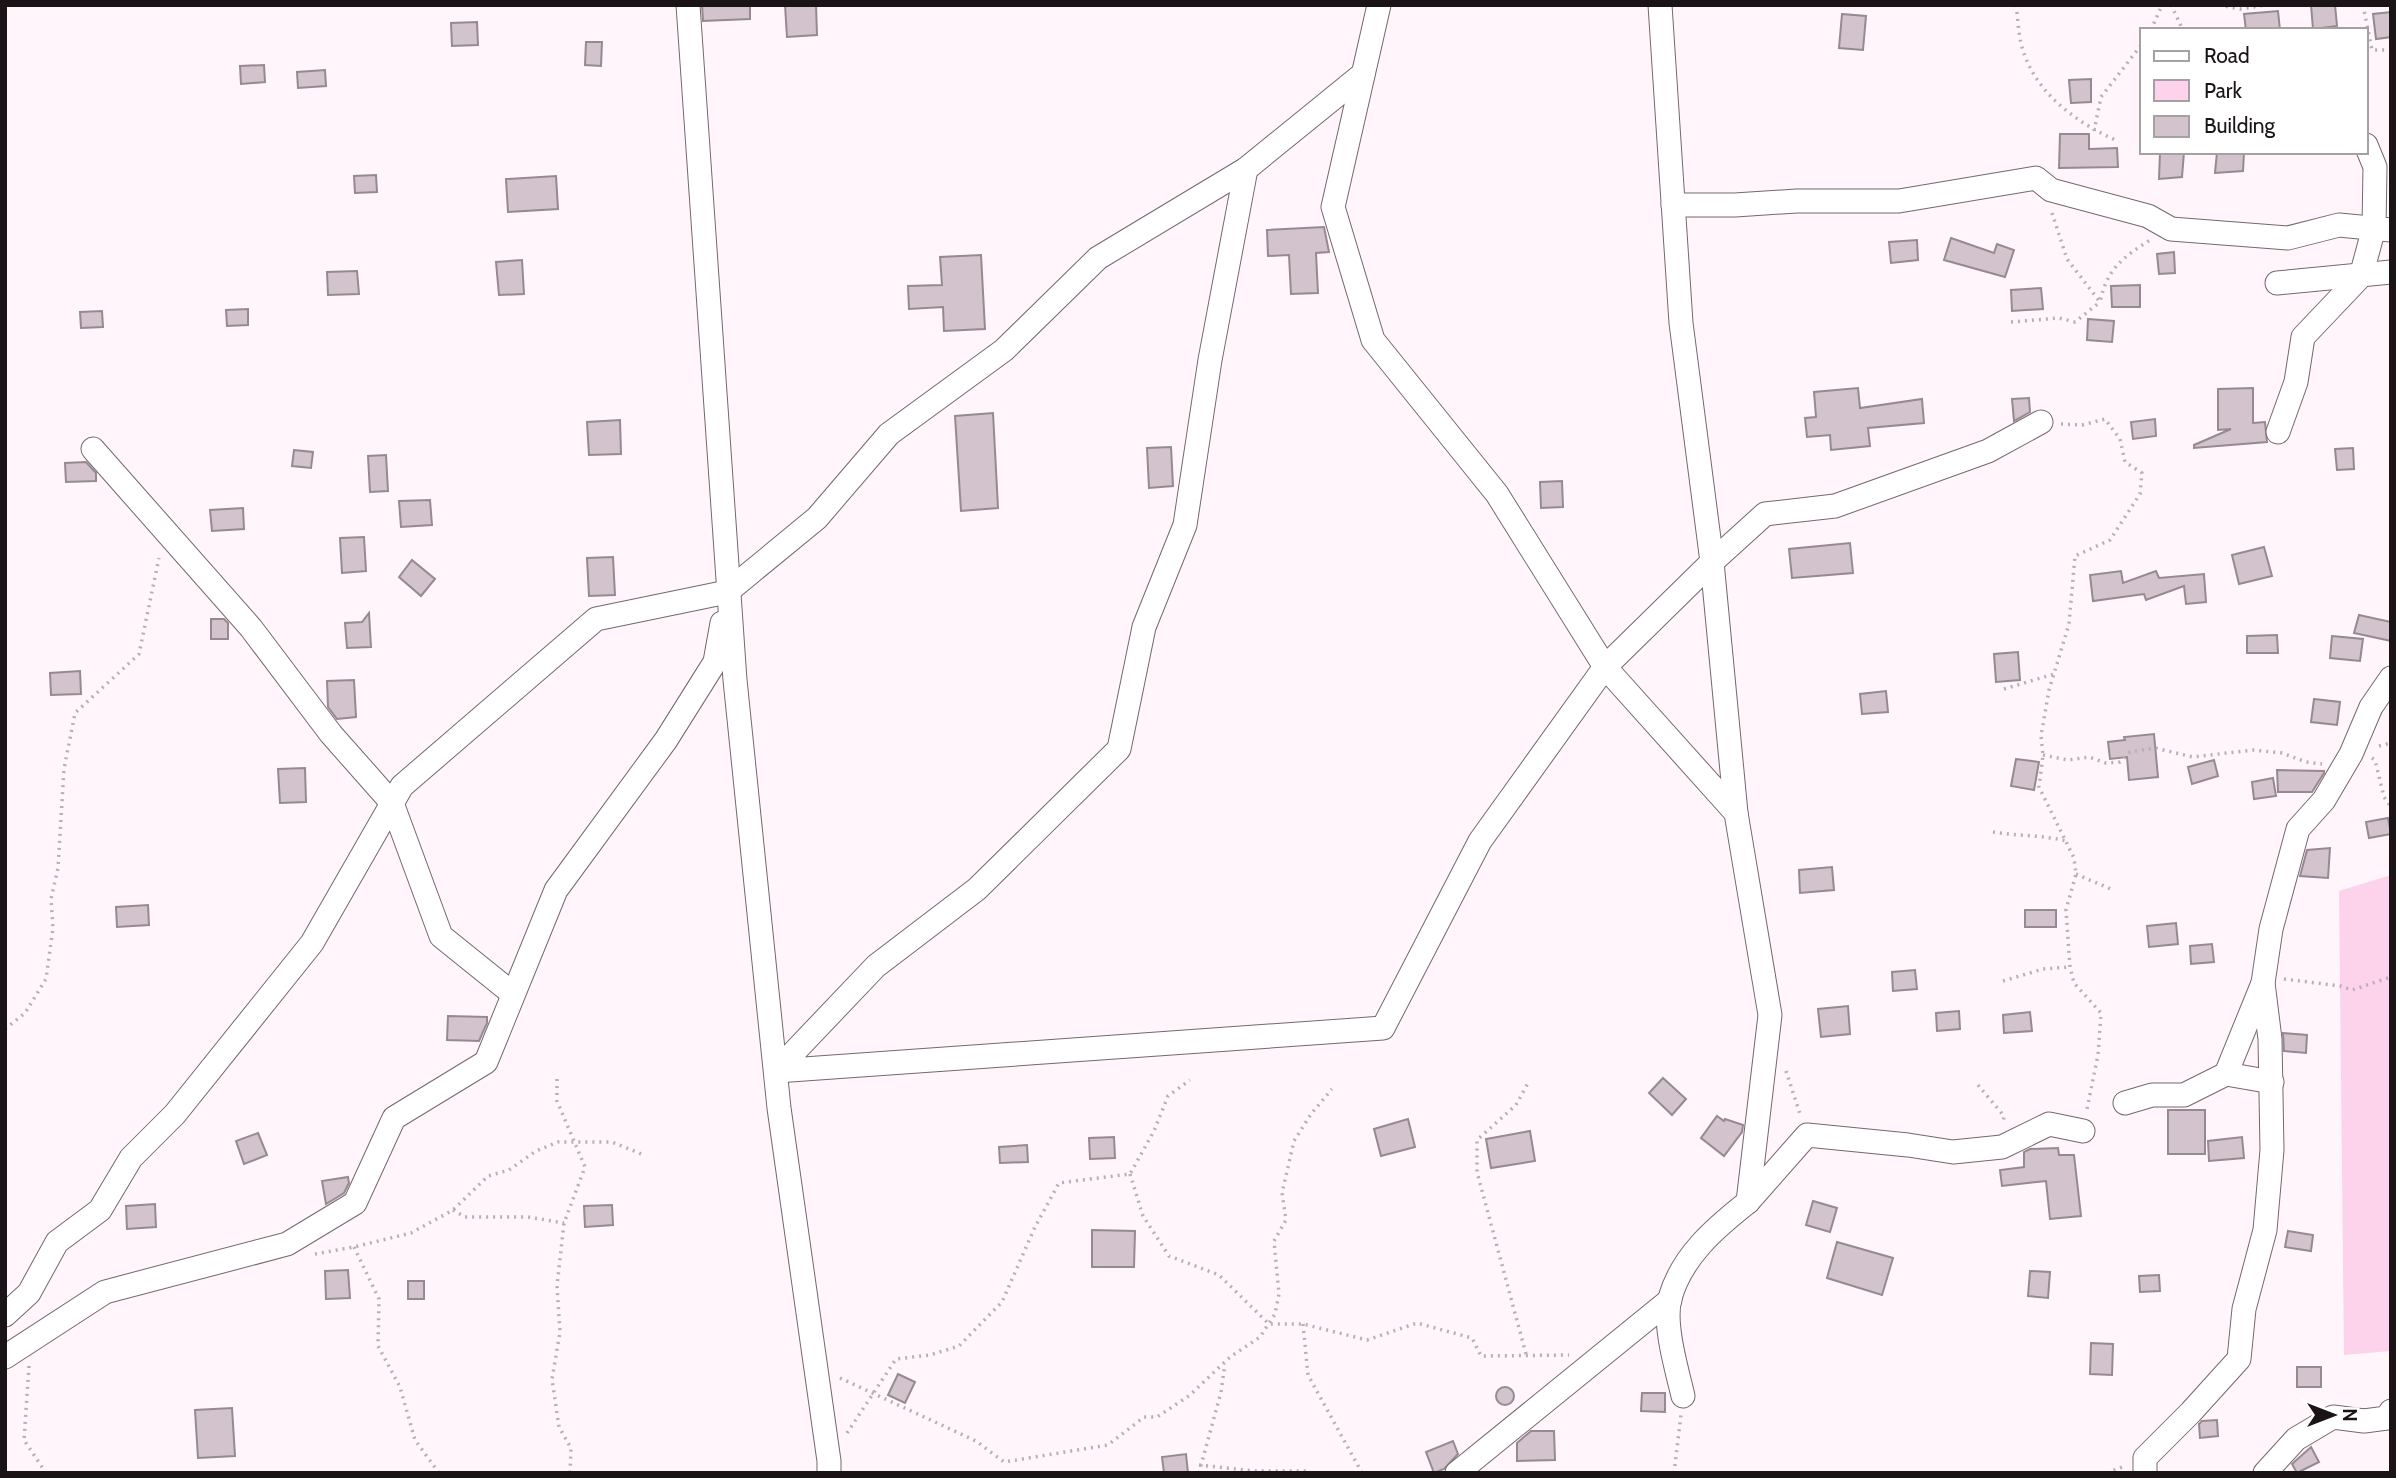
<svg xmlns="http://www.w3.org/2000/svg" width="2396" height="1478" font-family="Cabin,sans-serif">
	<rect width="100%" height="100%" fill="#fff5fa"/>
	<path fill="#fcd3ea" d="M2391 875V1351L2344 1355 2339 891Z"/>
	<g fill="#d3c3cc" stroke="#978991" stroke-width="2">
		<path d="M702 5H750V19L703 21Z"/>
		<path d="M785 5H816L817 35 787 37Z"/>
		<path d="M2311 5H2335L2337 26 2313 29Z"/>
		<path d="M2278 11 2280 30H2246L2244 14Z"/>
		<path d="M2391 12V37L2376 39 2373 14Z"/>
		<path d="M1842 14 1866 16 1863 50 1839 48Z"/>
		<path d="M477 22 478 45 452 46 451 23Z"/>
		<path d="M586 42H602L601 66 585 65Z"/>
		<path d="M264 65 265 82 241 84 240 66Z"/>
		<path d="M325 70 326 86 298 88 297 72Z"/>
		<path d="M2091 79V102L2071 103 2069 80Z"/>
		<path d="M2060 134H2089V149L2117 148 2118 167 2059 168Z"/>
		<path d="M2160 152H2184L2182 177 2159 179Z"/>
		<path d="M2217 152H2244L2243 171 2215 173Z"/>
		<path d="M376 175 377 192 355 193 354 176Z"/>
		<path d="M556 176 558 209 508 212 506 179Z"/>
		<path d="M1324 227 1329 252 1316 253 1318 293 1291 294 1289 255 1268 256 1267 230Z"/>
		<path d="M1951 238 1994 253 1997 244 2014 250 2005 277 1944 260Z"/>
		<path d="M1917 240 1918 260 1891 263 1889 242Z"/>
		<path d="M2174 252 2175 273 2159 274 2157 254Z"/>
		<path d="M981 255 985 329 944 331 943 307 909 309 908 286 942 285 940 257Z"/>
		<path d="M522 260 524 294 499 295 496 262Z"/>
		<path d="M357 271 359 294 328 295 327 272Z"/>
		<path d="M2140 285V307H2112L2111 286Z"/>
		<path d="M2041 288 2043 309 2012 311 2011 290Z"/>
		<path d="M248 309V325L227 326 226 310Z"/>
		<path d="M102 311 103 327 81 328 80 312Z"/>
		<path d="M2088 319 2114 321 2112 342 2087 340Z"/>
		<path d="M1858 388 1860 408 1922 399 1924 423 1868 428 1870 446 1831 450 1830 435 1807 437 1805 418 1816 417 1814 392Z"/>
		<path d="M2253 388V423L2265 422 2267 442 2194 448V445L2231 429 2218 430V389Z"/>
		<path d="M2029 398 2030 412 2014 421 2012 399Z"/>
		<path d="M993 413 998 508 961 511 955 416Z"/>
		<path d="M2155 419 2156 436 2133 439 2131 422Z"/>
		<path d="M620 420 621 454 589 455 587 422Z"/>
		<path d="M1171 447 1173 486 1149 488 1147 448Z"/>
		<path d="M2353 448 2354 469 2337 470 2335 449Z"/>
		<path d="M294 450 313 452 311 468 292 466Z"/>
		<path d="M386 455 388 491 370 492 368 456Z"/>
		<path d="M86 462 96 473V481L66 482 65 463Z"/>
		<path d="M1562 481 1563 507 1541 508 1540 482Z"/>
		<path d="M430 500 432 525 401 527 399 501Z"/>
		<path d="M243 508 244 529 212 531 210 510Z"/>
		<path d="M364 537 366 571 342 573 340 538Z"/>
		<path d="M1850 543 1853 573 1792 578 1789 549Z"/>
		<path d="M2264 547 2272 576 2239 584 2232 555Z"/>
		<path d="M613 557 615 595 589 596 587 558Z"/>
		<path d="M412 560 435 579 421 596 399 577Z"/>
		<path d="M2121 571 2123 583 2156 571 2159 578 2204 574 2206 602 2186 604 2184 586 2146 600 2144 594 2093 601 2090 575Z"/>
		<path d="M369 613 371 647 347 648 345 623 362 622Z"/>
		<path d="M2359 615 2391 622V641L2354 633Z"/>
		<path d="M211 619H224L228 623V639H211Z"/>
		<path d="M2277 635 2278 653H2247V636Z"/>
		<path d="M2332 636 2363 639 2360 661 2330 658Z"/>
		<path d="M2018 652 2020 680 1996 682 1994 654Z"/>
		<path d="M80 671 81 694 51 695 50 673Z"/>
		<path d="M354 680 356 717 337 719 328 707 327 681Z"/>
		<path d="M1886 691 1888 712 1862 714 1860 694Z"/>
		<path d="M2314 699 2340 702 2337 725 2311 722Z"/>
		<path d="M2154 734 2158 777 2129 780 2127 757 2110 759 2108 742 2125 740 2124 737Z"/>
		<path d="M2016 759 2039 762 2034 790 2011 786Z"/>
		<path d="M2214 760 2218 776 2192 784 2188 767Z"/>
		<path d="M305 768 306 802 280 803 278 769Z"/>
		<path d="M2277 770 2324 771V773L2312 792H2278Z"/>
		<path d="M2273 778 2276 796 2254 799 2252 782Z"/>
		<path d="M2388 818 2391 834 2369 838 2366 822Z"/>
		<path d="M2330 848 2328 878 2300 876 2307 850Z"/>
		<path d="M1832 867 1834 890 1800 893 1799 870Z"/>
		<path d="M148 905 149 925 117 927 116 907Z"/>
		<rect x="2025" y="910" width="31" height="17"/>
		<path d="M2176 923 2178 944 2149 947 2147 926Z"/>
		<path d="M2212 944 2214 962 2191 964 2190 946Z"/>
		<path d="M1915 970 1917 989 1893 991 1892 972Z"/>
		<path d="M1848 1006 1850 1034 1821 1037 1818 1009Z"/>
		<path d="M1959 1011 1960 1029 1937 1031 1936 1013Z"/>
		<path d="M2030 1012 2032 1031 2004 1033 2003 1015Z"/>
		<path d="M448 1016 487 1017V1023L479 1041 447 1040Z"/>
		<path d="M2283 1033 2307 1035 2306 1053 2284 1051Z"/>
		<path d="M1663 1078 1686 1099 1672 1115 1649 1093Z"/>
		<rect x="2168" y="1110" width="37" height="44"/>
		<path d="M1717 1116 1724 1121 1725 1119 1743 1125 1742 1132 1724 1156 1701 1138Z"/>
		<path d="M1408 1119 1415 1147 1381 1156 1374 1129Z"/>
		<path d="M1530 1131 1535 1161 1491 1168 1486 1139Z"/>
		<path d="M258 1133 267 1155 244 1164 236 1141Z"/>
		<path d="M1114 1137 1115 1158 1090 1159 1089 1138Z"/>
		<path d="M2242 1137 2244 1158 2209 1161 2208 1141Z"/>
		<path d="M1027 1145 1028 1162 1000 1163 999 1147Z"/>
		<path d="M2058 1148 2059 1155H2074L2081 1216 2050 1219 2046 1181 2002 1186 2000 1170 2024 1167V1152L2030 1149Z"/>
		<path d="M348 1177 349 1183 344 1193 326 1204 322 1181Z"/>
		<path d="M1813 1201 1837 1208 1830 1232 1806 1225Z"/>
		<path d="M155 1204 156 1227 127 1229 126 1206Z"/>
		<path d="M612 1205 613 1225 585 1227 584 1206Z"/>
		<path d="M1092 1230 1135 1231 1134 1267H1092Z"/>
		<path d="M2288 1231 2313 1235 2311 1251 2285 1247Z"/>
		<path d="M1837 1242 1893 1258 1882 1295 1827 1278Z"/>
		<path d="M348 1270 350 1298 326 1299 325 1271Z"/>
		<path d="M2030 1271 2050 1272 2048 1298 2028 1296Z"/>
		<path d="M2159 1275 2160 1291 2140 1292 2139 1276Z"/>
		<rect x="408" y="1281" width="16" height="18"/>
		<path d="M2091 1343 2113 1344 2112 1375 2090 1374Z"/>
		<rect x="2297" y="1367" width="24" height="20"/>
		<path d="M898 1374 915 1382 905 1403 888 1395Z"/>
		<circle cx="1505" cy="1396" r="9"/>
		<path d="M1642 1393H1665V1412L1641 1411Z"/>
		<path d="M232 1408 235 1456 198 1458 195 1410Z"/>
		<path d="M2217 1420 2218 1436 2200 1438 2199 1424 2202 1421Z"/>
		<path d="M1531 1431H1554L1555 1460 1517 1461V1443Z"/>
		<path d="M1453 1441 1458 1454 1444 1469 1434 1473 1426 1452Z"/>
		<path d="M2311 1447 2319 1462 2297 1473 2292 1464Z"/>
		<path d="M1186 1454 1188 1473H1164L1162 1457Z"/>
	</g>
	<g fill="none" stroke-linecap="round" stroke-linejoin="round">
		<g stroke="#75676f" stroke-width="25">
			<g id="minor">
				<path d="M688 5 735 680 779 1108 829 1461V1473"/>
				<path d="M1379 5 1333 207 1373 340 1497 494 1605 667 1736 813 1770 1015 1748 1202C1715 1228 1682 1256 1670 1298 1663 1324 1677 1370 1683 1396"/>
				<path d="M1246 169 1210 360 1185 525 1144 627 1119 749 977 889 876 966 776 1071 1383 1028 1480 841 1605 667 1712 562 1681 323 1660 5"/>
				<path d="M1673 205H1735L1797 201H1899L2036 178 2051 190 2148 216 2171 229 2288 238 2339 225 2391 230"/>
				<path d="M2277 283 2391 272"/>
				<path d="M2278 432 2296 382 2303 337 2361 276 2374 228 2375 167 2366 145"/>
				<path d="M93 449 251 628 331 734 392 803 441 936 513 994"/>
				<path d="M1736 813 1712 562 1765 514 1835 506 1988 451 2041 422"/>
				<path d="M2226 1074 2272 1082"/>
				<path d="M2125 1103 2152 1095H2184L2226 1074 2263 983"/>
				<path d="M1748 1202 1807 1135 1908 1145 1953 1152 2002 1147 2049 1124 2083 1131"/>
				<path d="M5 1315 29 1293 57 1242 100 1210 131 1158 175 1114 312 943 402 786 596 619 727 592 817 518 889 434 1004 350 1098 258 1246 169 1363 74"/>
				<path d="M5 1357 105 1292 287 1244 355 1203 394 1118 486 1062 556 890 666 740 715 662 722 623"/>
				<path d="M1457 1473 1670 1300"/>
				<path d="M2145 1473V1458L2191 1412 2239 1359 2244 1309 2265 1230 2272 1150 2270 1039 2263 983 2271 929 2298 829 2324 800 2351 754 2371 707 2391 678"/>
				<path d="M2265 1473 2296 1439 2333 1417 2364 1421 2387 1418 2391 1411"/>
			</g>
		</g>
		<g stroke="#b8afb4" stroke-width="3.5" stroke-dasharray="2 5" stroke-linecap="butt">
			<path d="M2016 5C2018 18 2018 31 2021 43 2032 91 2076 123 2118 141"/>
			<path d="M2171 5 2183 30"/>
			<path d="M2219 5 2240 9 2266 5"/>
			<path d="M2363 5 2372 50H2391"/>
			<path d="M2151 30 2162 5"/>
			<path d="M2094 131 2101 97 2142 44"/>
			<path d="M2052 213 2067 259 2100 302C2107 269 2122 258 2150 240"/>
			<path d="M2011 322 2059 318 2075 322 2100 302"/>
			<path d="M2061 424 2082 425 2105 419 2120 439 2125 462 2142 473 2140 494 2110 540 2075 556 2069 624 2049 690 2041 736 2043 755 2039 787 2074 858 2076 874 2066 910 2070 967 2074 983 2101 1013 2098 1055 2087 1109"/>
			<path d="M2004 689 2054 674"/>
			<path d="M2379 746 2391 743"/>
			<path d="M2043 755 2068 760 2089 757 2106 763 2120 762 2130 752 2155 748 2193 757 2253 750 2282 753 2306 762 2322 764"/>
			<path d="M2372 758 2375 760 2384 797 2391 807"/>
			<path d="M1993 832C2017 836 2043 835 2066 841"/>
			<path d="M2076 874 2113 890"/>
			<path d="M2284 979 2340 986 2352 990 2391 977"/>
			<path d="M2003 981 2043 969 2070 967"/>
			<path d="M5 1029 25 1013 46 979 53 928 51 899 58 868 64 769 75 713 139 654 159 558"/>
			<path d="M1786 1071 1801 1117"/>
			<path d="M557 1079V1101L585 1167 564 1223 557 1286 560 1332 552 1379 559 1427 571 1448 570 1473"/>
			<path d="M1978 1085 2004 1116 2003 1124"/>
			<path d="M1130 1174 1143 1216 1169 1256 1219 1275 1269 1324H1303L1367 1340 1417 1323 1472 1338 1481 1356 1569 1355"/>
			<path d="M453 1210 465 1217H528L564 1223"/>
			<path d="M354 1247 379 1299 378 1346 400 1387 415 1440 439 1473"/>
			<path d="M315 1254 354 1247 411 1233 453 1210 488 1176 509 1170 536 1151 558 1142H612L644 1155"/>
			<path d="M1303 1324 1308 1375 1362 1473"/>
			<path d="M1526 1354 1477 1172V1140L1516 1105 1528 1083"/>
			<path d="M29 1366 24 1440 46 1473"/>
			<path d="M840 1378 976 1441 1004 1462 1108 1445 1144 1417H1157L1190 1395 1230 1357 1260 1337 1275 1314 1279 1294 1274 1241 1286 1220 1282 1193 1294 1141 1311 1114 1332 1089"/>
			<path d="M847 1433 896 1359 930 1355 959 1346 1002 1302 1035 1227 1059 1183 1130 1174 1154 1131 1168 1096 1190 1080"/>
			<path d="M1199 1465 1255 1471H1309"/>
			<path d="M1199 1473 1221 1392 1225 1364"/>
			<path d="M1674 1473 1681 1415"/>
			<path d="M2107 1473 2125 1466"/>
		</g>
		<use href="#minor" stroke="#fff" stroke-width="23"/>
	</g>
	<rect width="2396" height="1478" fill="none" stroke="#1a1417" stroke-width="14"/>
	<rect x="2140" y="28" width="228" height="126" fill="#ffffff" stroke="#a3a1a2" stroke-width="2"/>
	<rect x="2154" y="51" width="35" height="10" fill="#ffffff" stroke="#a3a1a2" stroke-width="2"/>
	<text x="2204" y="63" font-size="21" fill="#1a1417">Road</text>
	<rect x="2154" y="80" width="35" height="21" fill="#fcd3ea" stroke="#a3a1a2" stroke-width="2"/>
	<text x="2204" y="98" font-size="21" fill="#1a1417">Park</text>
	<rect x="2154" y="116" width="35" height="21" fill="#d3c3cc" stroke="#a3a1a2" stroke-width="2"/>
	<text x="2204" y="133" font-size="21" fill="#1a1417">Building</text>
	<g transform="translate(2333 1415) rotate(90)" stroke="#ffffff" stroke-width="5" paint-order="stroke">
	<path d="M0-5L12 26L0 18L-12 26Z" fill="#1a1417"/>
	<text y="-10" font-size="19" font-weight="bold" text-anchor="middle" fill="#1a1417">N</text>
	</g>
</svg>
